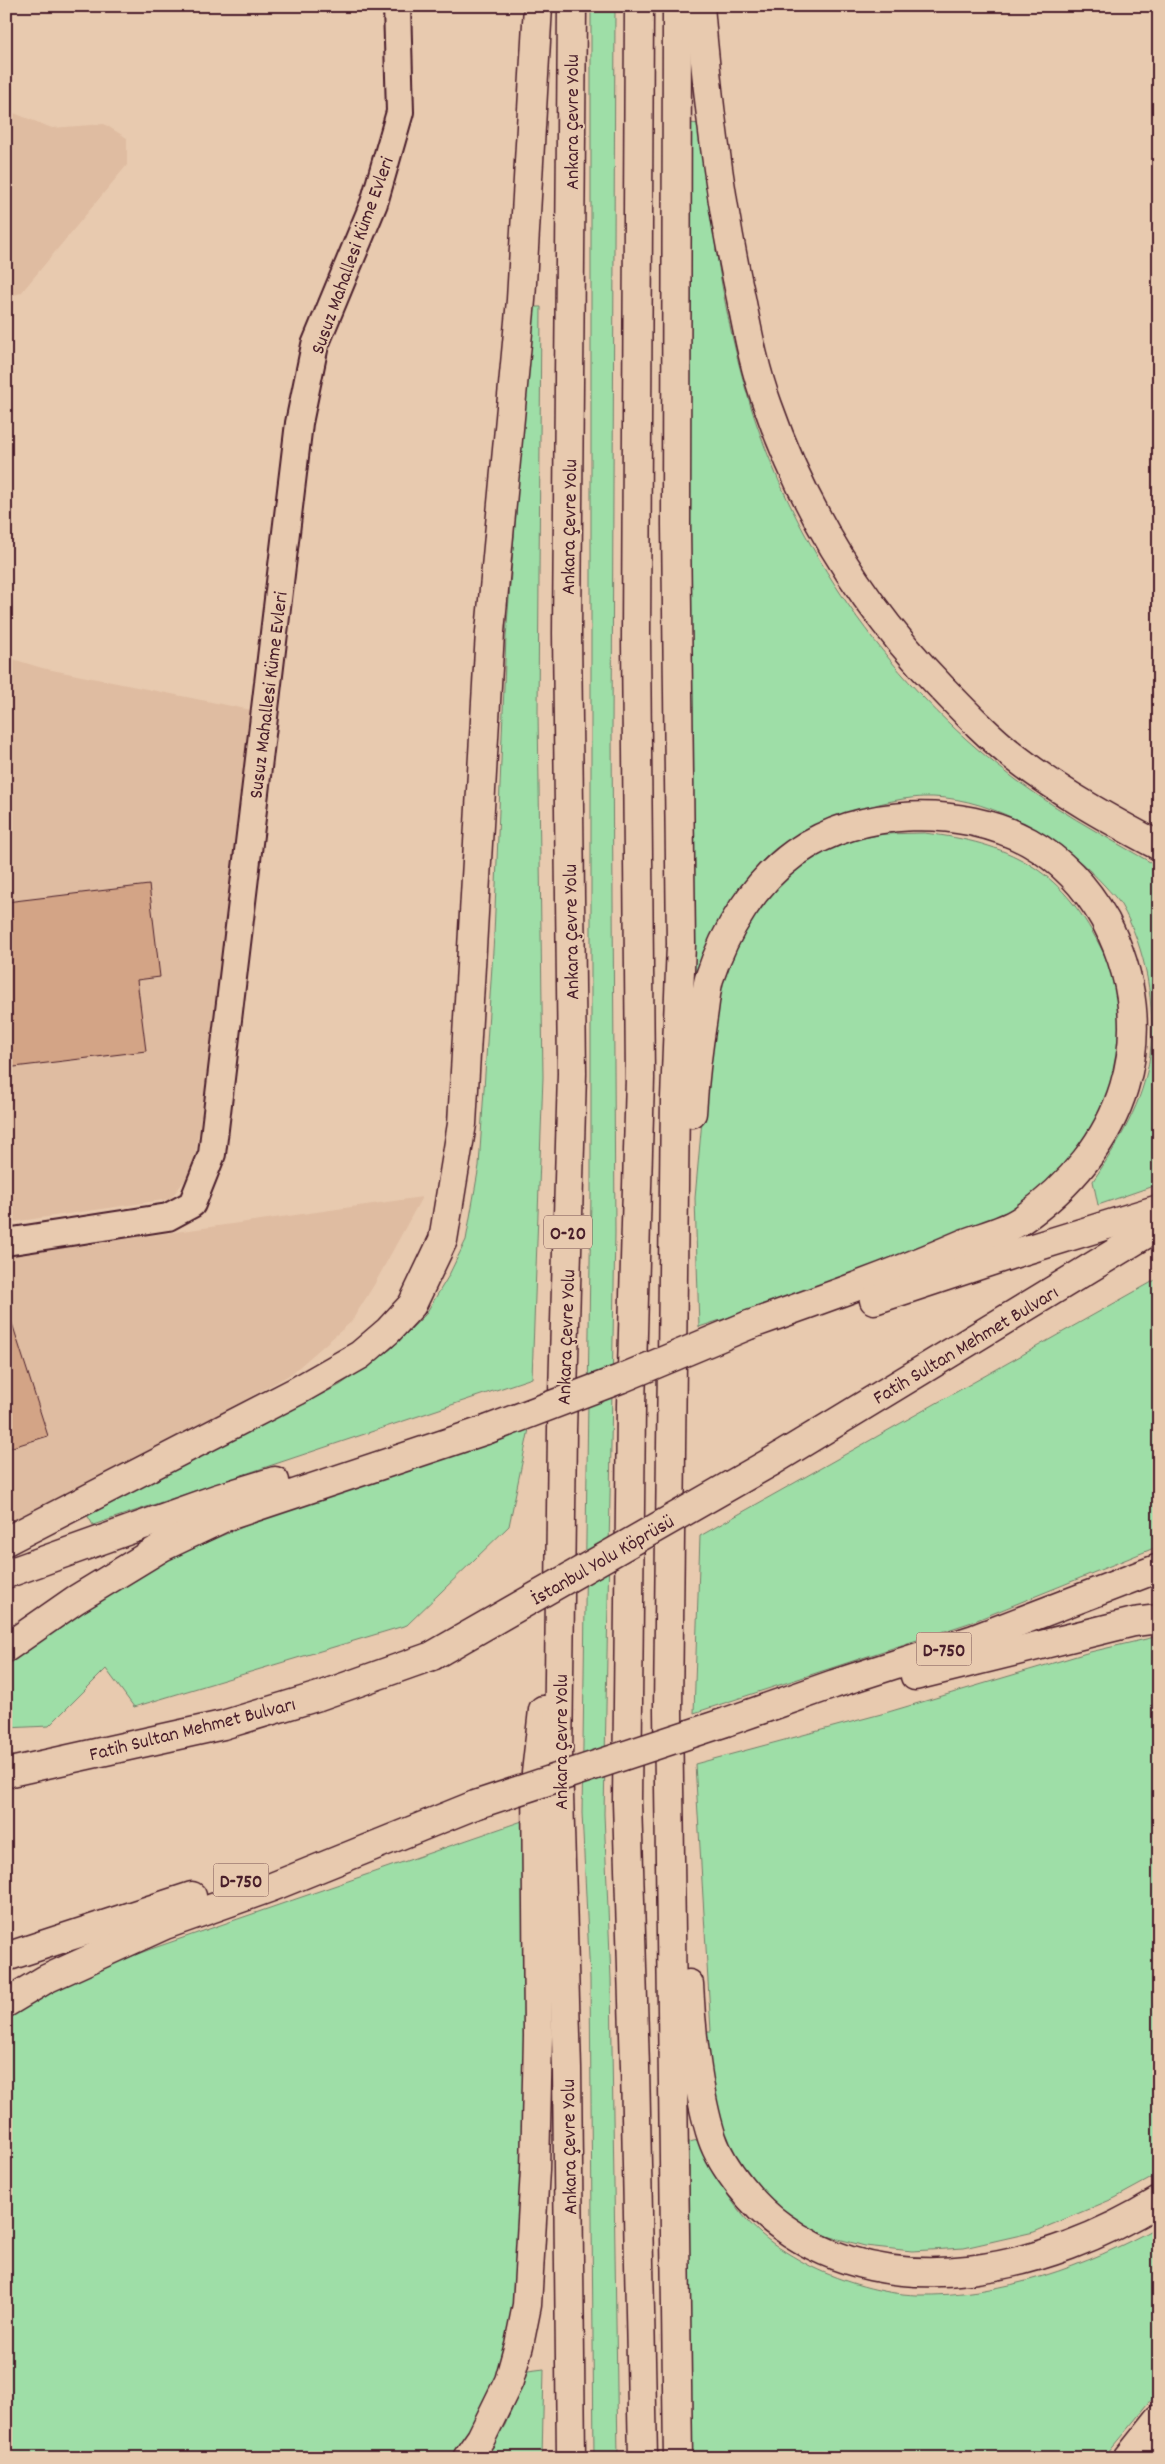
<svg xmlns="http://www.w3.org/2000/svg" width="1165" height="2464" font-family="Dekko,sans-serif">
	<rect width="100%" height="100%" fill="#e8caaf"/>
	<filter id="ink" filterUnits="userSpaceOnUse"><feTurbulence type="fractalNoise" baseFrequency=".02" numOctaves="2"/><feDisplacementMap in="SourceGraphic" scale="10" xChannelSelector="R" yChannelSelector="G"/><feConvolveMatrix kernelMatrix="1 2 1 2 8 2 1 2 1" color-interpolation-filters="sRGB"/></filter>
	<g filter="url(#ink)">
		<g fill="#dfbca1">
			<path d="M6 110 52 128 104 124 127 138V165L21 293 6 297Z"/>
			<path d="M6 657 42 668 261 712 193 1170 170 1199 6 1223Z"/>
			<path d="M422 1197 374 1285 351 1322 291 1374 112 1475 6 1524V1256Z"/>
		</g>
		<g fill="#9edea7" stroke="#747e69">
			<path d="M591 6H615L612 732 615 1233 604 1814 611 1979 618 2458H594L590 1979 582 1813 591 1194Z"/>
			<path d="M688 123 702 124C710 220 723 318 752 410 796 548 885 676 998 766 1048 806 1104 836 1159 867V1184L1098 1205 1093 1181C1118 1143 1144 1102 1150 1055 1156 1006 1146 948 1121 905 1117 898 1110 892 1105 886 1064 841 996 799 933 797 906 796 877 804 851 812 822 822 788 835 766 857 731 893 714 930 695 975L690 912Z"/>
			<path d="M532 307H541L538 712 543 1077 532 1378 93 1525 86 1513 340 1385 391 1349 425 1315 448 1277 466 1240 479 1166 494 935 506 637Z"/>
			<path d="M924 833C1009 843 1060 868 1100 946 1118 980 1119 1000 1119 1038 1119 1046 1121 1055 1119 1063 1111 1093 1097 1120 1080 1145 1074 1155 1068 1166 1061 1174 1030 1206 984 1222 944 1239 862 1273 783 1300 699 1327L695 1198 703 1109 721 977 736 937 774 887 807 861 840 843 883 834Z"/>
			<path d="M1159 1278V1546L972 1622 694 1713 700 1536Z"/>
			<path d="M529 1429 509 1526 407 1625 134 1707 106 1669 49 1726 6 1728V1665C112 1573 234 1528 364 1482 419 1463 473 1442 529 1429Z"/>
			<path d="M1159 1636V2174L1115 2198 1034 2232 964 2248 912 2251 865 2246 823 2235 786 2216 754 2187 724 2140 710 2093 704 2031H711L695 1764 885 1713 1090 1652Z"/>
			<path d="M528 1819 526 2140 516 2292 505 2353 493 2388 478 2421 449 2458H6V2015L84 1974 151 1949Z"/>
			<path d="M698 2140C715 2175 732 2208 761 2234 776 2247 795 2258 812 2267 843 2282 883 2294 917 2295 1001 2297 1087 2266 1159 2226V2391L1103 2458H688L689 2142Z"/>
			<path d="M544 2369 542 2458H483L505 2425 528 2371Z"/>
		</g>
		<g fill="#d3a486" stroke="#4a1f2b">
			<path d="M149 885 160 977 137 980 146 1051 6 1068V902Z"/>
			<path d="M6 1317H10L48 1436 6 1449Z"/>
		</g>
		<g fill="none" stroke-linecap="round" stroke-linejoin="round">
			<g stroke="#4a1f2b" stroke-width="30">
				<path id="minor" d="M6 1242 168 1217 192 1204 212 1154 299 423 315 345 374 203 400 112 397 6"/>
			</g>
			<g stroke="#4a1f2b" stroke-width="31">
				<g id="highway">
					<path d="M639 6 636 639 640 1078 631 1406 627 1802 635 2067 643 2458"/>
					<path d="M677 6 676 525 681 944 675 1099 668 1710 678 2458"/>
					<path d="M700 6C708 105 720 201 741 298 748 334 755 371 768 406 805 512 864 608 943 689 966 713 990 738 1016 758 1061 793 1110 820 1159 846"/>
					<path d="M692 1113C694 1081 698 1048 703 1017 705 1004 706 990 709 979 725 930 754 883 795 853 860 807 961 805 1029 842 1061 860 1087 888 1105 920 1165 1035 1124 1150 1020 1221 1003 1232 979 1237 960 1245 891 1275 820 1300 749 1325"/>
					<path d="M874 1300 1013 1254 1159 1209"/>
					<path d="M771 1462 1159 1226"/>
					<path d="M6 1541 297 1391 360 1355 388 1331 412 1305 443 1240 462 1124 490 632 521 300 538 6"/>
					<path d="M6 1574 216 1499 275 1481"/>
					<path d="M6 1648 75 1600 162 1547 225 1517 486 1430"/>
					<path d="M915 1676 1134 1622 1159 1619"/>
					<path d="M726 1722 834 1684 974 1639 1159 1568"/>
					<path d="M6 1773 223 1725 319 1696 432 1656"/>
					<path d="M6 1957 192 1896"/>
					<path d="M689 1984C691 2029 698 2095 712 2138 722 2168 755 2208 781 2226 893 2308 1049 2269 1159 2201"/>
					<path d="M6 2003 46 1979 165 1925 272 1887 475 1805"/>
					<path d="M467 2458 481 2438 509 2381 519 2345 527 2305 535 2170 538 2036 536 1773 543 1710"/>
					<path d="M571 2458 567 2069 558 1760 562 1430 572 1073 567 633 572 6"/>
					<path d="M1128 2458 1159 2419"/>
				</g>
			</g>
			<use href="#minor" stroke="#e8caaf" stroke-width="26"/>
			<use href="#highway" stroke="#e8caaf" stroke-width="28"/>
			<g stroke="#4a1f2b" stroke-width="31" stroke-linecap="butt">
				<g id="highway-bridge">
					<path d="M486 1430 620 1379 749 1325"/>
					<path d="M432 1656 771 1462"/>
					<path d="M475 1805 726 1722"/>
				</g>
			</g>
			<use href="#highway-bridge" stroke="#e8caaf" stroke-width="28"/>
		</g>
	</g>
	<g text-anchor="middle" stroke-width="4" stroke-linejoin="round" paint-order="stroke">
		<g fill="#e8caaf" stroke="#795253" stroke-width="1">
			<rect x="544" y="1215.5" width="48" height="33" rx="4"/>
			<rect x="916.5" y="1632.5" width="55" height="33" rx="4"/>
			<rect x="213.5" y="1863.5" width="55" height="33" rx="4"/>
		</g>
		<g font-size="19" font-weight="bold" fill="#4a1f2b">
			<text x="568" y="1239">O-20</text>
			<text x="944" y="1656">D-750</text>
			<text x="241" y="1887">D-750</text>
		</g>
		<g font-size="20" fill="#4a1f2b" stroke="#e8caaf">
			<text transform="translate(571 122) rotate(-90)" y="7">Ankara Çevre Yolu</text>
			<text transform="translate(351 255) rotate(-70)" y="7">Susuz Mahallesi Küme Evleri</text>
			<text transform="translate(568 527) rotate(-89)" y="7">Ankara Çevre Yolu</text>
			<text transform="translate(267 695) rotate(-83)" y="7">Susuz Mahallesi Küme Evleri</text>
			<text transform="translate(570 932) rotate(-91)" y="7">Ankara Çevre Yolu</text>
			<text transform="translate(565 1337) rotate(-88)" y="7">Ankara Çevre Yolu</text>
			<text transform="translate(965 1344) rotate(-31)" y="7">Fatih Sultan Mehmet Bulvarı</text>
			<text transform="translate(602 1559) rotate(-30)" y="7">İstanbul Yolu Köprüsü</text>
			<text transform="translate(192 1728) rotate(-14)" y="7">Fatih Sultan Mehmet Bulvarı</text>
			<text transform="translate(560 1742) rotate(-90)" y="7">Ankara Çevre Yolu</text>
			<text transform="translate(568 2147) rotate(-91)" y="7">Ankara Çevre Yolu</text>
		</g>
	</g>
	<rect width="1165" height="2464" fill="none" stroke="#e8caaf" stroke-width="25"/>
	<rect x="12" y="12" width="1140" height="2439" fill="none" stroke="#4a1f2b" stroke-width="2" filter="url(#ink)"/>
</svg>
